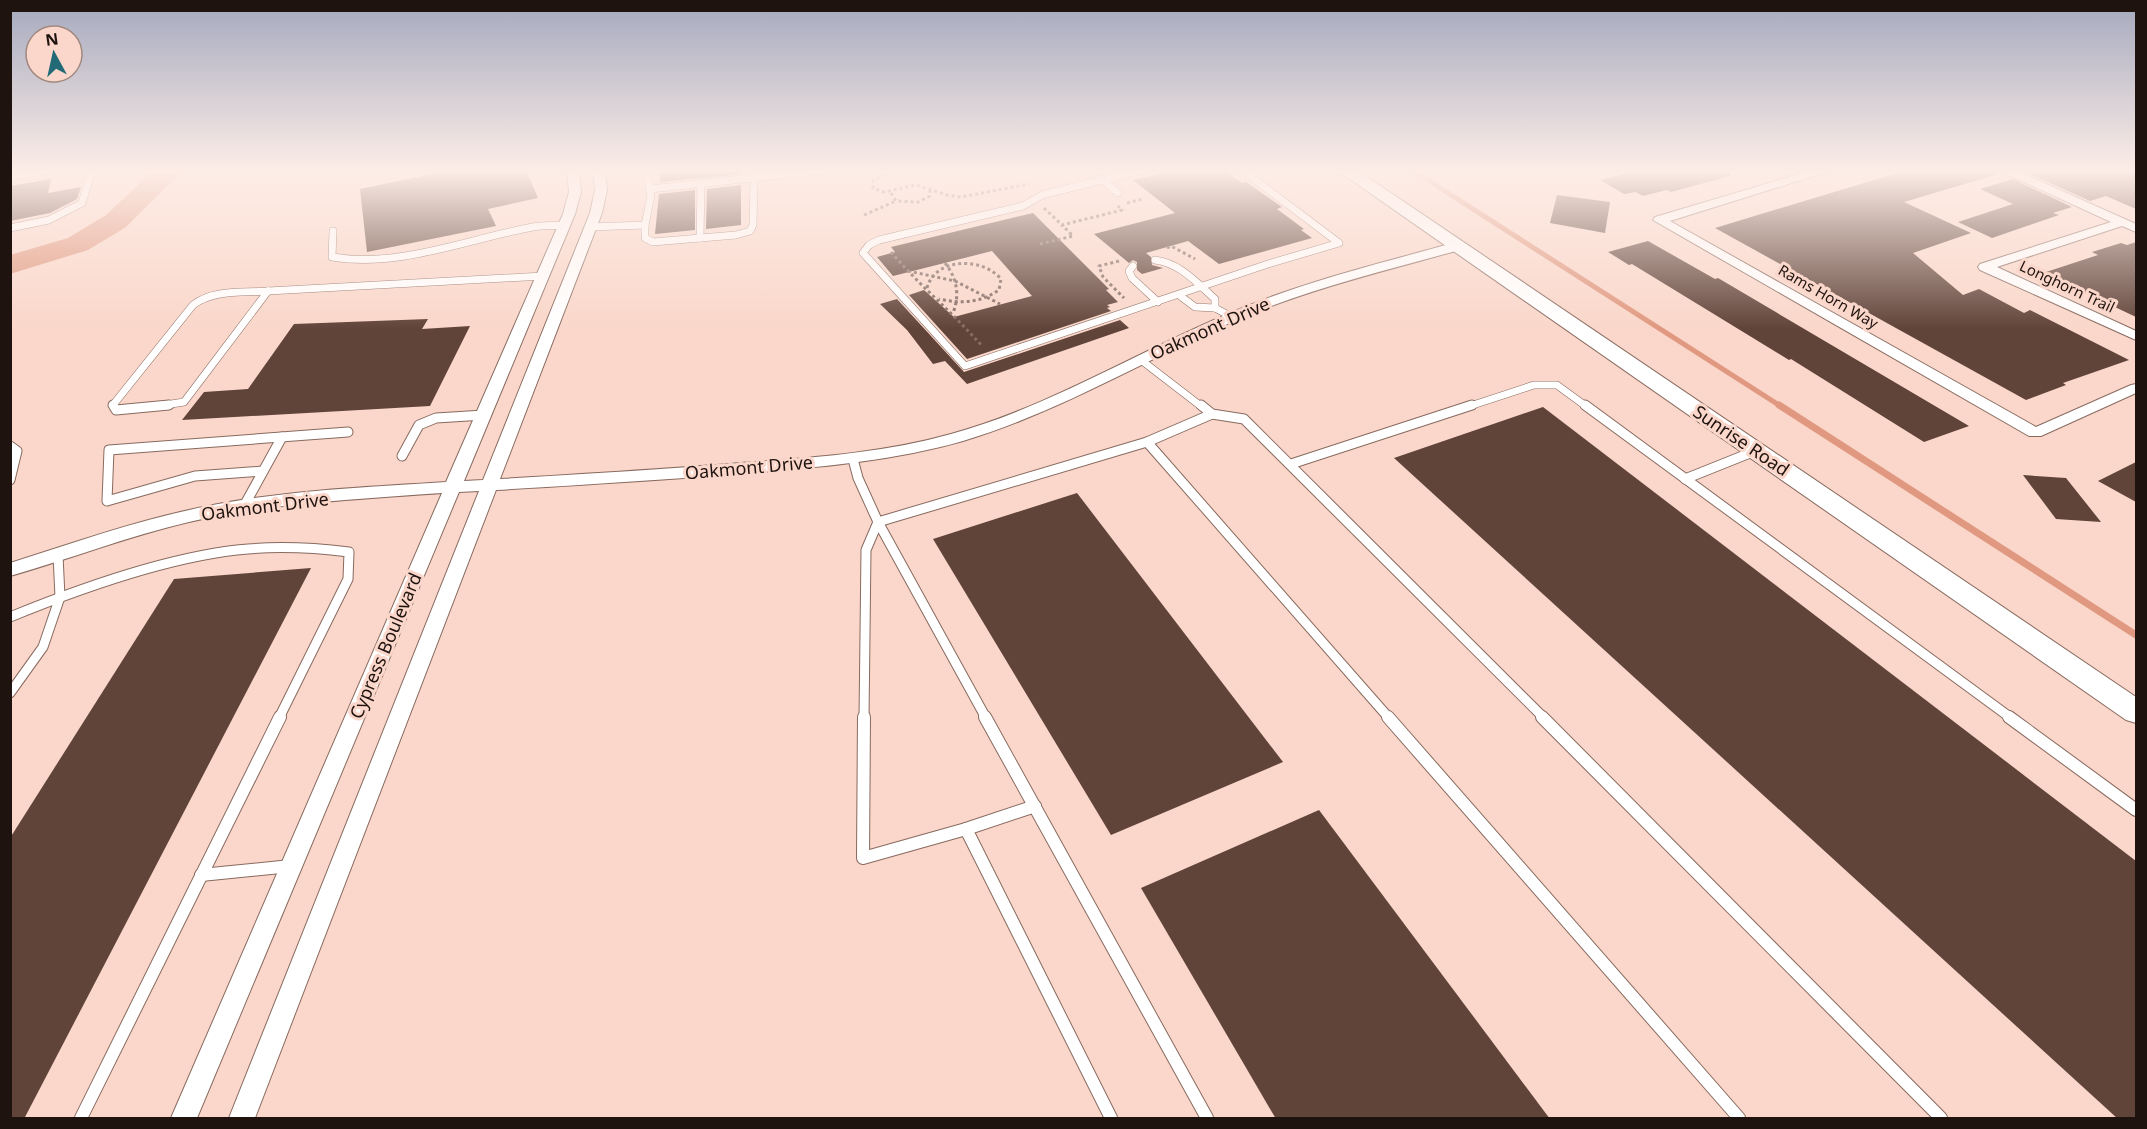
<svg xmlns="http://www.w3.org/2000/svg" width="2147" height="1129" font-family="'Noto Sans',sans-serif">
	<rect width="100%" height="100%" fill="#fad7ca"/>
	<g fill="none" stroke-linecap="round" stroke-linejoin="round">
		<path stroke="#e09980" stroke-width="5" d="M1412 170 1782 407"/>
		<path stroke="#e09980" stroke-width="7" d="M1779 405 2136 635"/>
		<path fill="#e09980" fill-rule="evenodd" d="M154 170H183L126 227 88 250 10 274V255L68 238 106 215Z"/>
	</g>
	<g fill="#604339">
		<path d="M451 170H478L479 174 494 170H526L538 198 488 209 496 226 367 252 360 189Z"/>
		<path d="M661 170H740V174L660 182Z"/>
		<path d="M1175 170H1224L1242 183 1246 182 1282 207 1277 209 1304 229 1301 230 1312 238 1219 264 1188 241 1146 253 1151 257 1152 265 1163 268 1142 274 1137 270V262L1133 260 1129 263 1094 234 1175 213 1133 180Z"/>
		<path d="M1640 170H1729L1730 176 1671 192 1667 190 1643 196 1636 192 1624 194 1600 180Z"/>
		<path d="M1907 170H1994L1995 175 1904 202 1971 233 1913 253 1963 295 1979 289 2024 313 2030 310 2129 360 2063 383 2066 385 2026 400 1715 228Z"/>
		<path d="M2043 170H2136V209L2106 196 2090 201 2030 174Z"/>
		<path d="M51 179 48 193 81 187 77 199 50 213 10 221V186Z"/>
		<path d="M2013 179 2072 207 2053 213 2059 215 1992 238 1958 222 2013 204 1980 189Z"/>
		<path d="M741 185V225L706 229 707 189Z"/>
		<path d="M695 190V230L655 234 659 194Z"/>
		<path d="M1557 195 1610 202 1605 233 1550 223Z"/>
		<path d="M1033 213 1109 289 1106 290 1118 302 1107 305 1110 307 1107 308 1111 311 967 359 909 295 924 290 954 317 1032 296 992 251 893 276 877 257 895 252 891 247Z"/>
		<path d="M1648 241 1715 279 1718 278 1969 426 1924 442 1791 359 1789 360 1632 264 1629 265 1608 252Z"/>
		<path d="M2136 242V317L2043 273 2098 255 2092 252 2121 243 2127 245Z"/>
		<path d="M897 299 964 372 1120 320 1129 328 967 384 945 361 933 364 907 330 880 304Z"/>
		<path d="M428 319 422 329 470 326 430 406 182 420 204 392 248 389 294 324Z"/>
		<path d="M1543 407 2136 861V1119H2118L1394 458Z"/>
		<path d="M2136 462V502L2098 481Z"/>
		<path d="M2023 475 2066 478 2101 522 2056 519Z"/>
		<path d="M1077 493 1283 762 1111 835 933 539Z"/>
		<path d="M311 568 24 1119H10V838L174 579Z"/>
		<path d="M1319 810 1550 1119H1276L1141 888Z"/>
	</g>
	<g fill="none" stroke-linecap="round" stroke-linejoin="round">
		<g stroke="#886a5f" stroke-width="8">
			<g id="lane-far2">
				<path d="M1141 170 1042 195 1023 206 879 240 869 245 863 253 965 366 1268 264 1339 243 1242 170"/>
				<path d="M10 177 48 170"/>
				<path d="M1103 180 1118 193"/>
				<path d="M650 189 825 170"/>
				<path d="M645 225V238L653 242 736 235 750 231 753 225 754 179"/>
				<path d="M590 227 645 225 651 195 646 170"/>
				<path d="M10 228 49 220 82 203 92 170"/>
				<path d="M333 231 332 257C397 268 465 240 528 228 540 225 553 226 565 225"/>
				<path d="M700 238 701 184"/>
				<path d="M1155 260C1180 263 1197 283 1215 299V308"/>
				<path d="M1133 266 1129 271 1132 278 1158 302"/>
				<path d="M268 291 543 276"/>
				<path d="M1179 295 1195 307 1215 308 1232 317"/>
				<path d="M1141 360 1202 407"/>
				<path d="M114 407 113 405 193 305C213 289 243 293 268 291"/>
				<path d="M152 407 184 402 268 291"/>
				<path d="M1467 407 1534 385H1557L1587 407"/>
			</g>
		</g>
		<g stroke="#886a5f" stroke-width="11">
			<g id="lane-far1">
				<path d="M113 405 116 410 169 405"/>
				<path d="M1201 405 1212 414 1244 419 1544 718"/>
				<path d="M1585 405 2011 718"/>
				<path d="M1147 442 1389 718"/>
				<path d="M10 446 17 451 10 480"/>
				<path d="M402 456 419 425 436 418 484 415"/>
				<path d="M853 459 858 478 878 522 986 718"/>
				<path d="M1291 464 1472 405"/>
				<path d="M263 471 195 476 107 501 109 450 348 432"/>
				<path d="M1685 479 1755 451"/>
				<path d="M244 506 282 437"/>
				<path d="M10 617C81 588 172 555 248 549 282 546 316 548 349 552L348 579 279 718"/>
				<path d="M10 693 43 647 60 597 58 555"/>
				<path d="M864 718 866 550 878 522 1147 442 1212 414"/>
			</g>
		</g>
		<g stroke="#886a5f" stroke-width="14">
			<g id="lane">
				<path d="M864 717 863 858 966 829"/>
				<path d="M985 717 1207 1118"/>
				<path d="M1388 717 1739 1118"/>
				<path d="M1542 717 1941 1118"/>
				<path d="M2009 717 2136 810"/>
				<path d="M1035 806 966 829 1111 1118"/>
				<path d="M201 875 291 866"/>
				<path d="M81 1118 280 717"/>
			</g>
		</g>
		<g stroke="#886a5f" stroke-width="2">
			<g id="street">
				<path d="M567 170H579L581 192 575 214 464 481 483 480 590 213 595 190 593 170H605L607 190 602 213 500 479C585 474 670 469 754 462 821 457 887 452 951 434 1049 407 1137 352 1230 313 1302 282 1378 264 1453 243H1463L1464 246 1463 249C1388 270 1312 288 1241 318 1148 358 1060 412 963 441 893 461 821 467 749 473 664 480 580 485 496 490L255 1118H229L479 491 459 492 197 1118H171L442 493C358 499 271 503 189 522 128 536 70 559 10 576V563C79 541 147 517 218 504 293 490 371 487 446 482L563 214 569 192Z"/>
				<path d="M1813 170H1833L1670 221 2036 427 2131 385 2136 384V393L2041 436H2029L1653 220 1655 217Z"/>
				<path d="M1998 170H2015L2136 224V232L2122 226 1997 267 2136 331V340L1980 270 1978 267 1980 264 2111 222Z"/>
			</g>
		</g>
		<g stroke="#886a5f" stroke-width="2">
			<path id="secondary" d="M1337 170H1357L2136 697V723L2126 720Z"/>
		</g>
		<g stroke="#846d65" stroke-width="3" stroke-dasharray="3 3" stroke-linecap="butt">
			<path d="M889 170 873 181V188L884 192 916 185 947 195 961 197 1029 184"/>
			<path d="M891 193 896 201 918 202 930 196V191"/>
			<path d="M1127 203 1143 199"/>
			<path d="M1044 208 1062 225 1122 210 1118 206"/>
			<path d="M864 215 896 201"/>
			<path d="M1040 244 1073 236 1062 225"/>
			<path d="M1167 248 1171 246 1195 259"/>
			<path d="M891 252C919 285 953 313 982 346"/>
			<path d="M1119 261 1099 266 1103 277 1124 298"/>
			<path d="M945 263C957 278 960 295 953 313"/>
			<path d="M908 271 955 281 1000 304"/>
			<path d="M927 288C935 257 983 257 1001 279L999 290C980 303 961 304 939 299"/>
		</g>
		<use href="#lane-far2" stroke="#fff" stroke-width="7"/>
		<use href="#lane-far1" stroke="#fff" stroke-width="9"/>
		<use href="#lane" stroke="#fff" stroke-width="12"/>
		<use href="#street" fill="#fff" fill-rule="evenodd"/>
		<use href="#secondary" fill="#fff" fill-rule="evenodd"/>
	</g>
	<linearGradient id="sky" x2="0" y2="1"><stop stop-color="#a5a9be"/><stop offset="0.52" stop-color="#fdede7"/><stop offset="1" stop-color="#fdede7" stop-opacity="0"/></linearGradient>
	<rect width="2147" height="329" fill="url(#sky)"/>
	<g text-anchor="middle" stroke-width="6" stroke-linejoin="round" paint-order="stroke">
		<g font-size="15" fill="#1f130f" stroke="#fad7ca">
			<text transform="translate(2067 287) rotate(25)" y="5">Longhorn Trail</text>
			<text transform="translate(1828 297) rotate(30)" y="5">Rams Horn Way</text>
		</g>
		<g font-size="18" fill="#1f130f" stroke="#fad7ca">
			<text transform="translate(1210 329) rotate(-24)" y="6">Oakmont Drive</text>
			<text transform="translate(1741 441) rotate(34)" y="6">Sunrise Road</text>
			<text transform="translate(749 468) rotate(-5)" y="6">Oakmont Drive</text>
			<text transform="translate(265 507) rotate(-7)" y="6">Oakmont Drive</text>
			<text transform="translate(386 646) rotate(-67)" y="6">Cypress Boulevard</text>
		</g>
	</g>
	<rect width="2147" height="1129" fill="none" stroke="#1f130f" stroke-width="24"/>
	<g transform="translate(54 54) rotate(352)"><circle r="28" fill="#fad7ca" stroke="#a2897f" stroke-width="1.5"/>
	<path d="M0-4.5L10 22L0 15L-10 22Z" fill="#216a76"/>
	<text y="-9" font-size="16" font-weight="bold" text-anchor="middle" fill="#1f130f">N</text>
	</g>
</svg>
